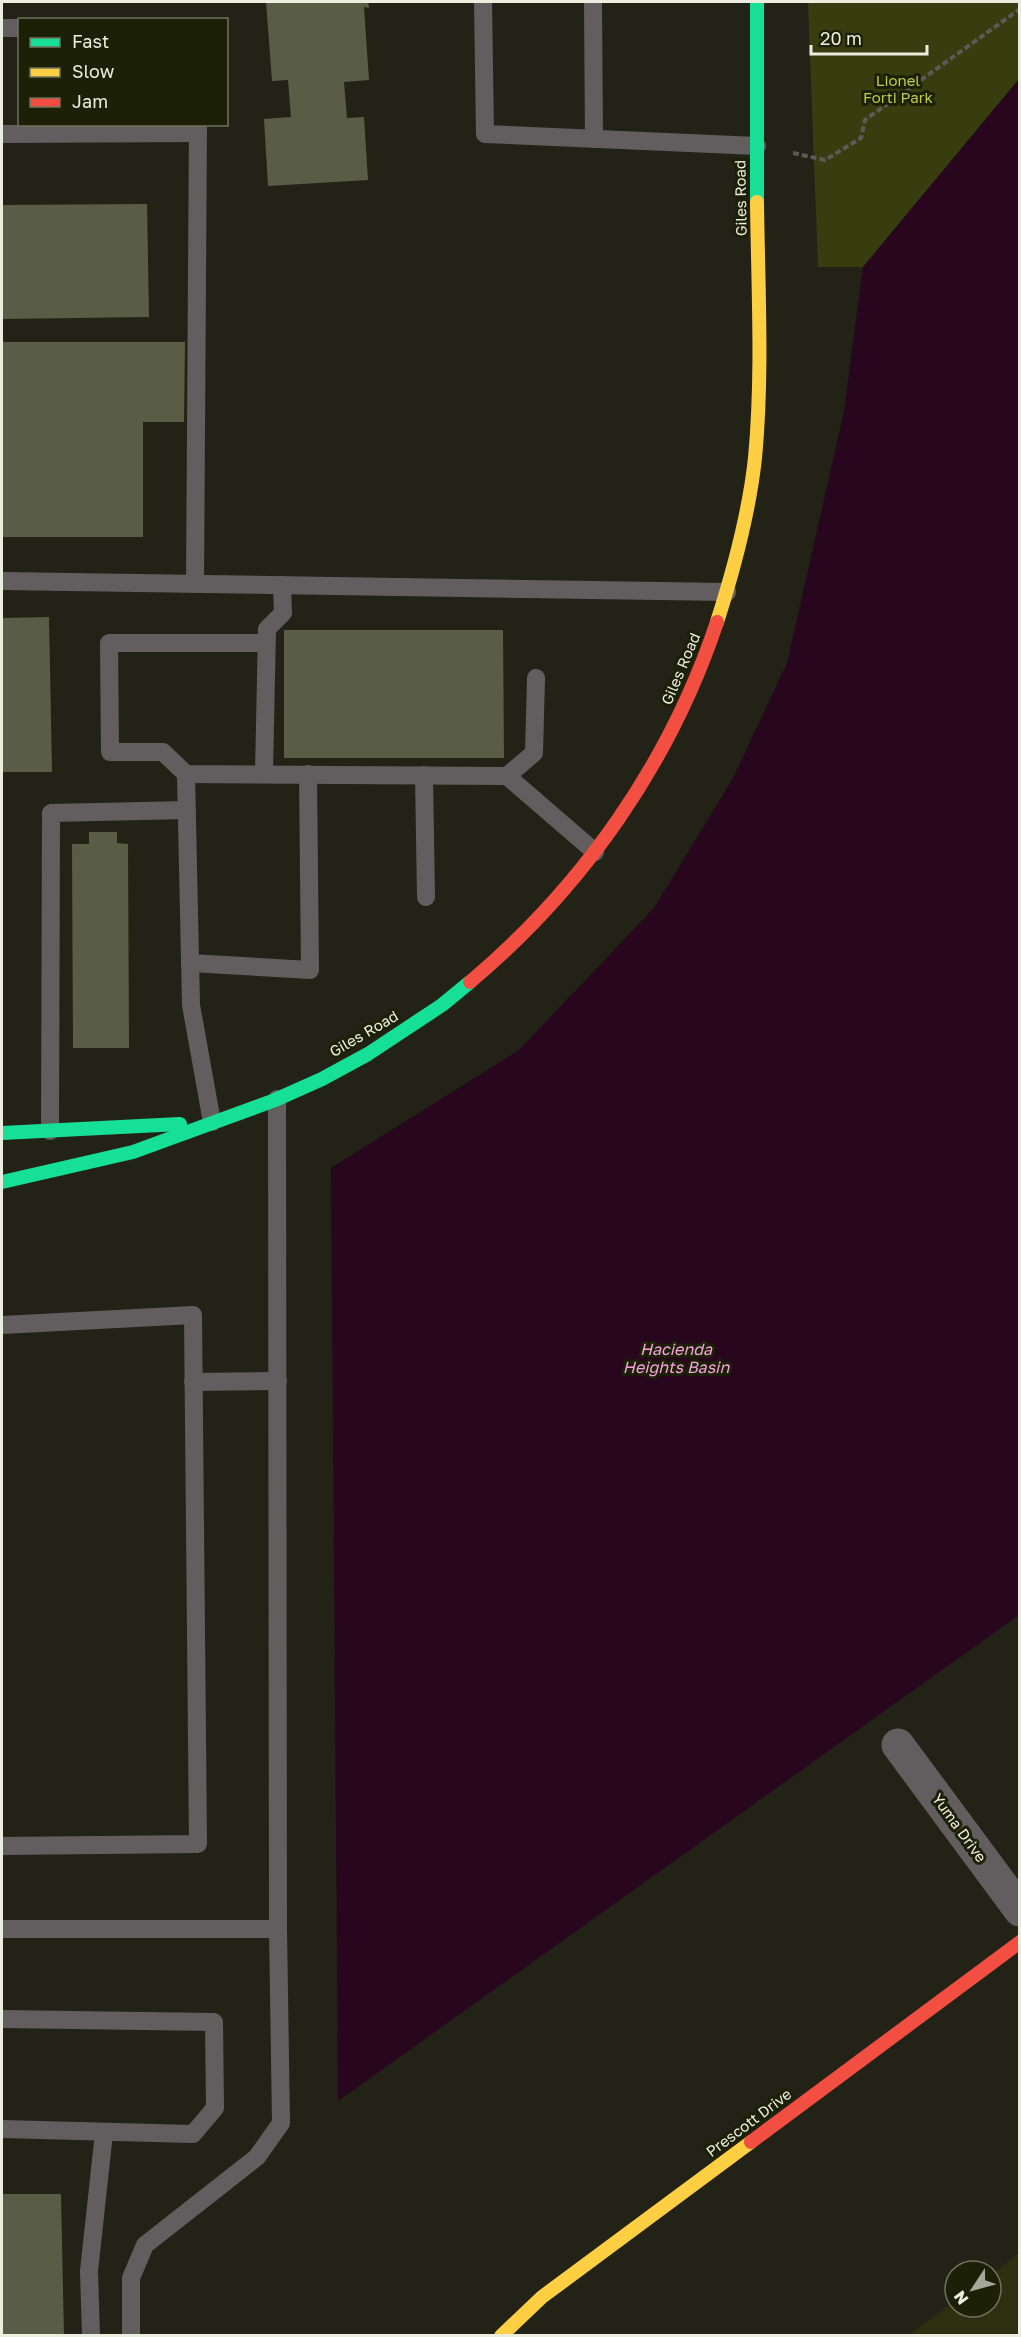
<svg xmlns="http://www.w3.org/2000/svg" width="1021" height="2337" font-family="'Golos Text',sans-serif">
	<rect width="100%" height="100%" fill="#222316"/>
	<path fill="#2c3011" d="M1019 2253V2335H909L955 2301V2307H991V2275Z"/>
	<path fill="#383d10" d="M808 2H1019V79L863 267H818Z"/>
	<path fill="#27061e" d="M1019 79V1615L338 2101 331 1168 519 1050 654 908 733 778 787 663 844 411 863 267Z"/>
	<g fill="#5a5d45">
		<path d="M266 2H368L369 8 364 7 369 80 344 82 347 118 364 117 368 180 268 186 264 119 291 117 288 80 272 81Z"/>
		<path d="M147 204 149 317 2 319V205Z"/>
		<path d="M2 342H185L184 422H143V537H2Z"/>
		<path d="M49 617 52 772H2V618Z"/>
		<path d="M284 630H503L504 758H284Z"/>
		<path d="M89 832H117V843L128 844 129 1048H73L72 844H89Z"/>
		<path d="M2 2194H61L64 2336H2Z"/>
	</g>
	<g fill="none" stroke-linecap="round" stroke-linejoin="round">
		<path stroke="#5b5a55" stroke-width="4" stroke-dasharray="6 3" stroke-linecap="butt" d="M793 153 825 160 861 138 865 120 1020 9"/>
		<g stroke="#625e5f" stroke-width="18">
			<path d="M483 2 485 134 757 146"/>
			<path d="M593 2 594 139"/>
			<path d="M2 28H20"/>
			<path d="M2 134 198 133"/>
			<path d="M2 581 727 592"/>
			<path d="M195 584 198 124"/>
			<path d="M266 643H109L110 752H163L186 774 507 776 595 852"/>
			<path d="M186 774 191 1005 212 1122"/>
			<path d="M264 774 267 629 283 613 282 585"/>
			<path d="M424 775 426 897"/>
			<path d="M507 776 534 753 536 678"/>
			<path d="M190 963 310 970 308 774"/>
			<path d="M50 1131 51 813 187 810"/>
			<path d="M2 1325 193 1315 198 1844 2 1846"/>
			<path d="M193 1382 278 1381"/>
			<path d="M2 1929H278"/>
			<path d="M2 2019 214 2022 215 2108 193 2134 2 2129"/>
			<path d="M91 2336 89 2271 104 2133"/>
			<path d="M131 2336V2278L145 2245 257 2157 281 2123 278 1929 277 1099"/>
		</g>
		<path stroke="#625e5f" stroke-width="33" d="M898 1745 1020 1910"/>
		<g stroke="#16e098" stroke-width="14">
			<path d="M757 2V202"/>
			<path d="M2 1133 180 1124"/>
			<path d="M2 1182 133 1152 275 1100 322 1079 368 1054 442 1005 470 982"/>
		</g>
		<g stroke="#ffcf43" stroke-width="14">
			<path d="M717 622C734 569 749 514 755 458 763 373 758 287 757 202"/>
			<path d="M501 2336 542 2297 751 2142"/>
		</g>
		<g stroke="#f24e42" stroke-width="14">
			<path d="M470 982C583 887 670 763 717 622"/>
			<path d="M751 2142 1020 1942"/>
		</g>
	</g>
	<g text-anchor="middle" stroke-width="6" stroke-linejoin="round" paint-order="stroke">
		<g font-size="15" fill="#bccb4c" stroke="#1c2006">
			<text x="898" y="86">Lionel<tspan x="898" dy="17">Forti Park</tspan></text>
		</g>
		<g font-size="15" fill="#ebeedf" stroke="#1c2006">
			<text transform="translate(741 198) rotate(-91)" y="5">Giles Road</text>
			<text transform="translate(681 669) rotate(-67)" y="5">Giles Road</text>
			<text transform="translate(364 1034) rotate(-30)" y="5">Giles Road</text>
			<text transform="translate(959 1828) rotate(54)" y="5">Yuma Drive</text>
			<text transform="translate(749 2123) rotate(-37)" y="5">Prescott Drive</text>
		</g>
		<g font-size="16" font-style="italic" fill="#f6a3dd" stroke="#1c2006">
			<text x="676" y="1355">Hacienda<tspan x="676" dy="18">Heights Basin</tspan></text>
		</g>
	</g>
	<rect width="1021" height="2337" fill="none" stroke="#ebeedf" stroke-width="6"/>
	<rect x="18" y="18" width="210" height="108" fill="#1c2006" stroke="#6f725d" stroke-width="1.5"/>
	<rect x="30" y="38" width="30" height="9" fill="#16e098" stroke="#6f725d" stroke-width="1.5"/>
	<text x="72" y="48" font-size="18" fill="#ebeedf">Fast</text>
	<rect x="30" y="68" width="30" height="9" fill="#ffcf43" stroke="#6f725d" stroke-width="1.5"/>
	<text x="72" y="78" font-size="18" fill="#ebeedf">Slow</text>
	<rect x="30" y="98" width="30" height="9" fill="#f24e42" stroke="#6f725d" stroke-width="1.5"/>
	<text x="72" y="108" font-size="18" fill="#ebeedf">Jam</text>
	<g transform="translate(973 2289) rotate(234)"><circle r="28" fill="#1c2006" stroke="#6f725d" stroke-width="1.5"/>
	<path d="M0-4.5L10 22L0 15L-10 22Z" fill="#a5a799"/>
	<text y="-9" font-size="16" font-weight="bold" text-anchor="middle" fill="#ebeedf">N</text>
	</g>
	<path d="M811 45v9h116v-9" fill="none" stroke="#ebeedf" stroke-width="3"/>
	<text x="820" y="45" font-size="18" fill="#ebeedf" stroke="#1c2006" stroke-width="4.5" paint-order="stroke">20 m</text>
</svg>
